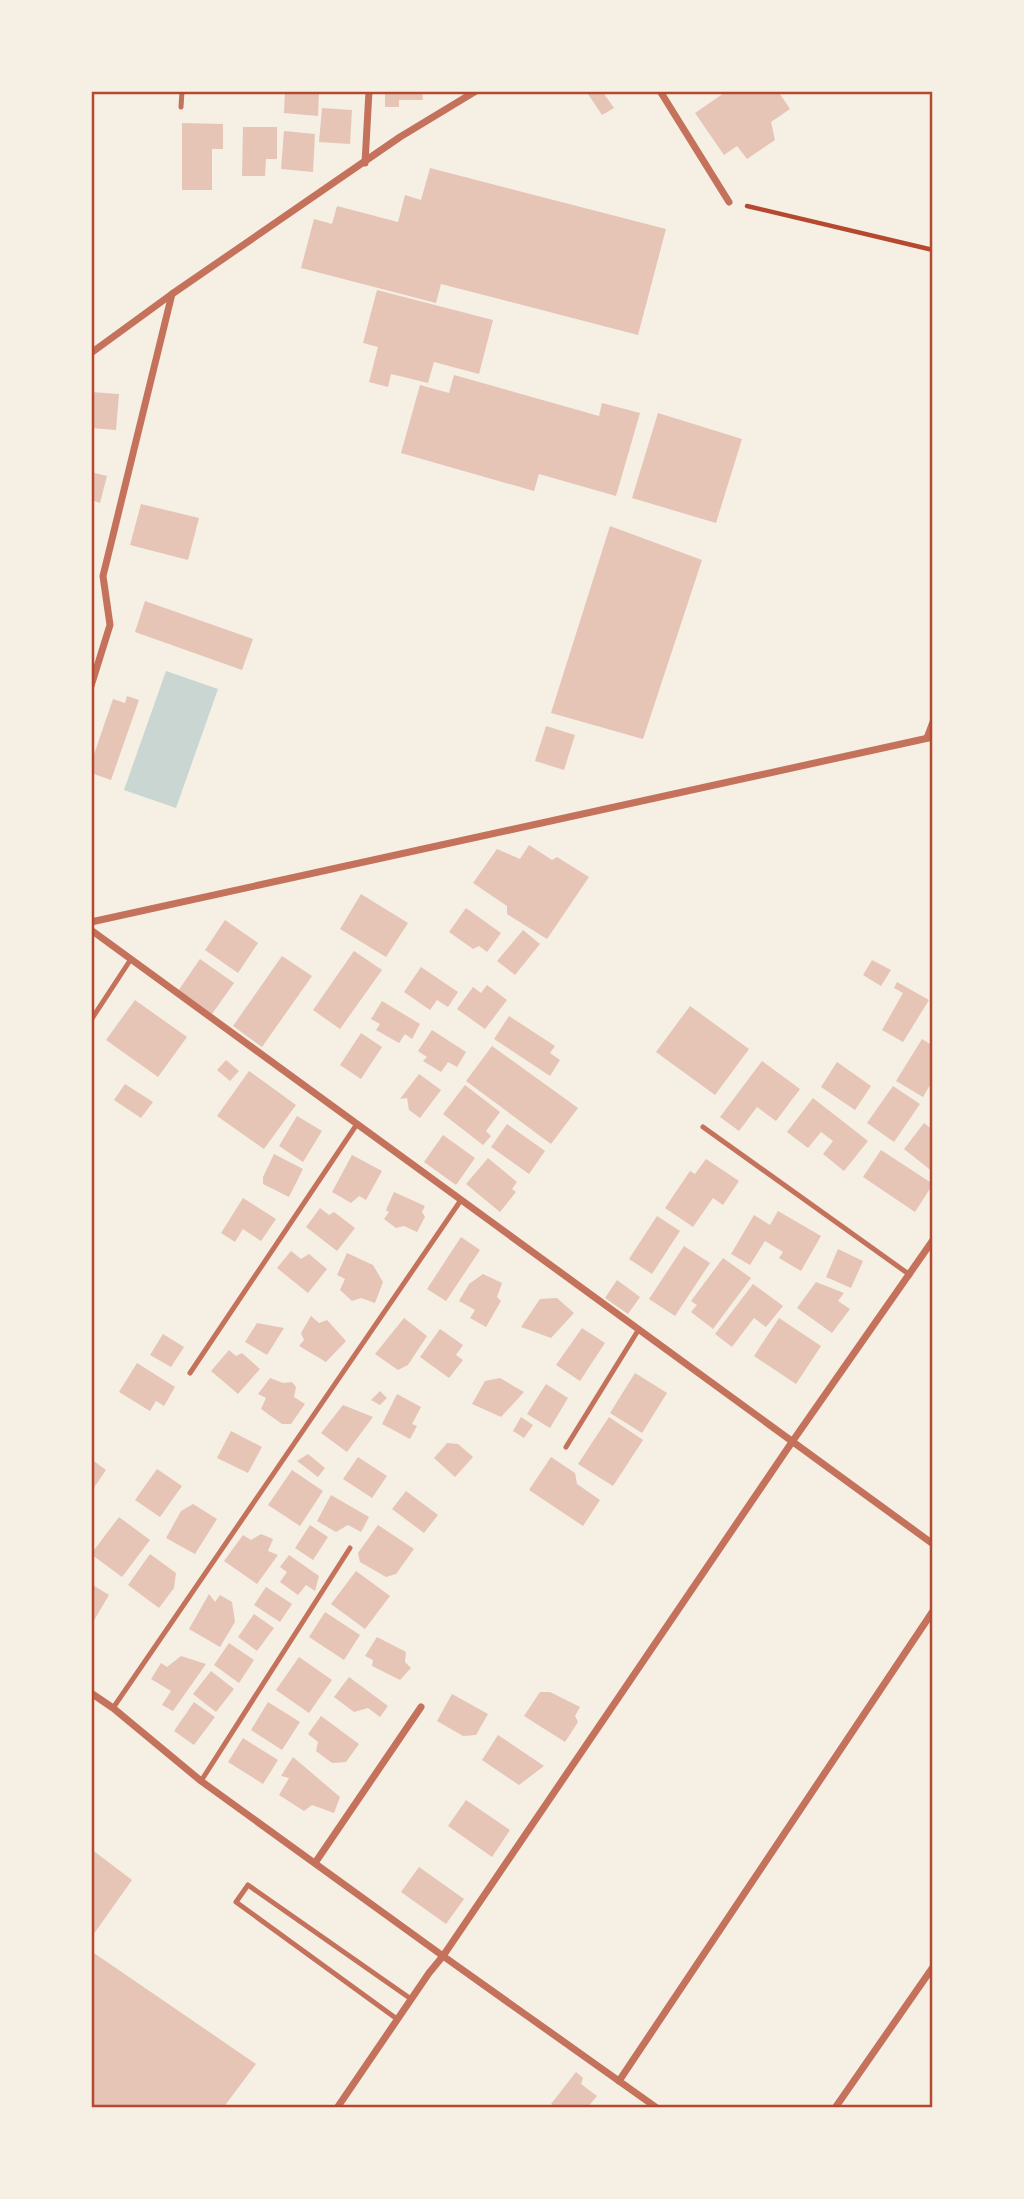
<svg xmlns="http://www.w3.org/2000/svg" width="1024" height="2199" font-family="'IBM Plex Sans',sans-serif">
	<rect width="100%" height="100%" fill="#f6efe4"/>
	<path fill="#c9d6d2" d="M166 671 218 689 176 808 124 790Z"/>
	<g fill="#e6c5b7">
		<path d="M285 91H319L318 116 284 113Z"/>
		<path d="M385 91H422L423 100H399V107H385Z"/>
		<path d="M586 91H602L614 108 602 115Z"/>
		<path d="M727 91H778L790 109 771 122 775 140 747 159 737 146 724 155 695 113Z"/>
		<path d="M322 108 352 110 350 144 319 142Z"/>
		<path d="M182 123 223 124V149H212V190H182Z"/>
		<path d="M243 127H277V159H266L265 176H242Z"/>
		<path d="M284 131 315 134 313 172 281 169Z"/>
		<path d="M430 168 666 229 638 335 441 284 436 303 301 268 314 219 332 224 337 206 398 222 405 195 421 200Z"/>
		<path d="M377 290 493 320 479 374 434 362 428 383 391 374 388 387 369 382 378 347 363 343Z"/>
		<path d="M454 375 599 416 602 403 640 413 616 496 539 474 534 491 401 453 420 385 449 393Z"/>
		<path d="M91 392 119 394 116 430 91 428Z"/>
		<path d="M658 413 742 439 716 523 632 498Z"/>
		<path d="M91 472 107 476 100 503 91 500Z"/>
		<path d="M141 504 199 518 188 560 130 545Z"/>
		<path d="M610 526 702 560 643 739 551 713Z"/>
		<path d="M145 601 253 639 242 670 135 632Z"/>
		<path d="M127 696 139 700 111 780 91 773V763L113 699 125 703Z"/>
		<path d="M546 726 575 735 564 770 535 761Z"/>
		<path d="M529 845 552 860 557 857 589 877 547 939 507 914V906L473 883 497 849 520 859Z"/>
		<path d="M361 894 408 923 386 957 340 929Z"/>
		<path d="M466 908 501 933 487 952 479 946 473 949 449 932Z"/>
		<path d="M225 920 258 943 238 973 205 950Z"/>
		<path d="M523 930 540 944 515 975 497 961Z"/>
		<path d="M354 951 382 970 340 1029 313 1010Z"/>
		<path d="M282 956 312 976 262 1047 233 1026Z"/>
		<path d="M200 959 234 983 212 1014 178 991Z"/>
		<path d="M872 960 891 970 881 986 863 975Z"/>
		<path d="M421 967 458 992 448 1007 437 1000 430 1010 404 992Z"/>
		<path d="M897 982 929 1000 903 1042 882 1030 903 993 894 988Z"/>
		<path d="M487 985 507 1000 485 1029 457 1009 473 987 481 993Z"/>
		<path d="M135 1000 187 1037 158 1077 106 1040Z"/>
		<path d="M382 1001 420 1024 412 1039 405 1034 399 1043 376 1030 380 1024 371 1019Z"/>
		<path d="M690 1006 749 1049 715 1095 656 1052Z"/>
		<path d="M509 1016 555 1046 550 1053 560 1060 550 1076 494 1039Z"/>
		<path d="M432 1030 466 1052 457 1067 448 1062 441 1072 423 1061 427 1057 418 1051Z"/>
		<path d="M361 1033 382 1047 361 1079 340 1065Z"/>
		<path d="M922 1039 933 1046V1080L923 1097 896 1081Z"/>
		<path d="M492 1046 578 1108 551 1144 466 1081Z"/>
		<path d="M226 1060 239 1071 230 1081 217 1070Z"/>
		<path d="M762 1061 800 1089 776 1121 757 1107 739 1131 720 1117Z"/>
		<path d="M837 1062 871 1086 855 1110 821 1087Z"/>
		<path d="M249 1071 296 1105 264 1149 217 1116Z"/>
		<path d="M419 1074 441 1090 420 1118 409 1110 407 1098 400 1099Z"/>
		<path d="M125 1084 153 1102 141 1118 114 1100Z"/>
		<path d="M465 1085 500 1112 486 1131 491 1136 483 1145 443 1114Z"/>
		<path d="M893 1086 920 1104 894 1142 867 1123Z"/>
		<path d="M813 1098 868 1141 844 1171 823 1154 833 1141 821 1132 808 1148 787 1132Z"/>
		<path d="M297 1116 322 1131 303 1162 279 1146Z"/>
		<path d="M924 1123 933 1130V1172L904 1149Z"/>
		<path d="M507 1124 545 1151 529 1174 491 1147Z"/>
		<path d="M443 1135 475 1158 456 1185 424 1162Z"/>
		<path d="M881 1150 933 1184 915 1212 863 1177Z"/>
		<path d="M274 1154 303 1169 289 1197 263 1184V1177Z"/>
		<path d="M352 1155 382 1171 366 1200 359 1196 351 1203 332 1192Z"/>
		<path d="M488 1158 517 1182 512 1189 516 1192 500 1212 466 1184Z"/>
		<path d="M706 1159 739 1181 723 1205 713 1198 693 1227 665 1208 690 1171 695 1174Z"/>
		<path d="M394 1192 425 1206 422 1212 425 1217 417 1232 404 1226 396 1228 384 1219 389 1212 386 1210Z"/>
		<path d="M243 1198 276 1219 261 1241 243 1229 235 1242 221 1233Z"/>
		<path d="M320 1208 329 1215 334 1212 355 1228 337 1251 306 1227Z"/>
		<path d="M778 1211 821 1236 801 1271 779 1258 783 1252 765 1241 750 1265 731 1254 754 1215 770 1225Z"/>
		<path d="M657 1216 680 1231 652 1274 629 1259Z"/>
		<path d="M461 1237 480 1250 446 1301 427 1289Z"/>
		<path d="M684 1246 710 1263 675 1316 649 1299Z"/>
		<path d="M838 1249 863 1261 851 1288 826 1277Z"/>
		<path d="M291 1251 301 1259 309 1254 327 1269 308 1293 277 1268Z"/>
		<path d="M347 1253 373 1265 383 1282 375 1303 361 1298 352 1301 340 1290 345 1279 337 1275Z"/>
		<path d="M723 1258 751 1278 713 1329 691 1312 697 1305 691 1301Z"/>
		<path d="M483 1274 502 1283 497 1297 501 1301 486 1327 470 1318 475 1310 459 1301 469 1284Z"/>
		<path d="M617 1280 640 1297 628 1314 605 1298Z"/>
		<path d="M816 1282 844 1293 838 1301 850 1309 832 1333 797 1308Z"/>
		<path d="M753 1284 783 1306 766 1327 754 1318 732 1347 715 1334Z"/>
		<path d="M557 1298 574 1313 551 1338 521 1327 540 1299Z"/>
		<path d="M311 1316 319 1323 327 1320 346 1341 326 1362 299 1346 304 1340 301 1333Z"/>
		<path d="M404 1318 427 1336 408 1365 398 1370 375 1354Z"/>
		<path d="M779 1318 821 1346 796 1384 754 1356Z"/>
		<path d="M257 1323 284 1328 267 1355 245 1342Z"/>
		<path d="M582 1328 605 1343 580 1381 556 1365Z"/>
		<path d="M440 1329 463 1345 456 1355 463 1360 449 1378 420 1357Z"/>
		<path d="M163 1334 184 1347 171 1367 150 1355Z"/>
		<path d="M229 1350 236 1356 242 1353 260 1369 238 1394 211 1371Z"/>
		<path d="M137 1363 175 1387 164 1406 156 1401 150 1411 119 1392Z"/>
		<path d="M635 1373 667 1393 642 1433 610 1413Z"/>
		<path d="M270 1378 283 1383 292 1382 296 1387 294 1397 305 1404 291 1424H282L261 1409 266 1398 258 1394Z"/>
		<path d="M500 1378 524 1392 501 1417 472 1404 485 1381Z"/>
		<path d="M546 1384 568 1398 550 1428 527 1414Z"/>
		<path d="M380 1391 387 1398 380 1405 371 1400Z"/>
		<path d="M397 1394 421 1407 412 1424 417 1426 410 1439 382 1424Z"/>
		<path d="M343 1405 373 1417 347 1452 321 1433Z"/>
		<path d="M521 1417 533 1425 524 1438 513 1431Z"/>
		<path d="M609 1417 643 1440 613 1486 578 1464Z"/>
		<path d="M231 1431 262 1447 248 1473 217 1458Z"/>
		<path d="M447 1443 458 1444 473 1457 455 1477 434 1458Z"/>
		<path d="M308 1454 325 1468 318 1477 297 1461Z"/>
		<path d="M358 1457 387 1476 372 1498 343 1479Z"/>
		<path d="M551 1457 575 1473 577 1484 600 1500 583 1526 529 1490Z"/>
		<path d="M91 1459 106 1470 91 1492Z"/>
		<path d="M157 1469 182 1486 160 1517 135 1500Z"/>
		<path d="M292 1470 323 1491 300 1526 268 1505Z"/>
		<path d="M406 1491 438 1515 424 1533 392 1509Z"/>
		<path d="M331 1495 369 1517 361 1532 348 1525 336 1532 317 1521Z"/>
		<path d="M193 1504 217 1519 195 1554 166 1538 181 1511Z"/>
		<path d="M119 1517 150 1540 122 1577 91 1554Z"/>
		<path d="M310 1525 328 1537 313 1560 295 1548Z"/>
		<path d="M378 1525 414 1549 396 1574 386 1577 360 1562 358 1553Z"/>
		<path d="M261 1534 273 1539 268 1551 278 1555 257 1584 224 1561 243 1535 251 1540Z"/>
		<path d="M150 1554 176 1573 174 1588 159 1608 128 1585Z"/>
		<path d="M289 1555 319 1576 315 1591 306 1585 298 1595 280 1582 287 1572 280 1567Z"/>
		<path d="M356 1571 390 1596 365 1629 331 1604Z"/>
		<path d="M91 1584 109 1595 93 1622 91 1623Z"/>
		<path d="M266 1587 292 1604 280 1622 254 1605Z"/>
		<path d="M209 1594 215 1602 220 1595 232 1602 235 1622 220 1647 189 1629Z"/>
		<path d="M325 1612 360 1635 344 1660 309 1637Z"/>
		<path d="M254 1614 274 1628 257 1651 238 1637Z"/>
		<path d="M377 1637 406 1652 405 1662 411 1668 400 1680 372 1666 373 1660 365 1656Z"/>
		<path d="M229 1643 254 1660 239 1683 214 1665Z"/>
		<path d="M181 1656 206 1664 173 1711 162 1705 171 1691 151 1679 161 1663 167 1667Z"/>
		<path d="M299 1657 332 1680 309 1713 276 1690Z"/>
		<path d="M211 1671 234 1689 216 1712 193 1694Z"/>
		<path d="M349 1677 388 1706 380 1717 368 1708 354 1712 334 1697Z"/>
		<path d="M540 1692H550L580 1707 575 1716 578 1722 565 1742 524 1716Z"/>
		<path d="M452 1694 488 1714 476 1735 463 1736 437 1721Z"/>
		<path d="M194 1702 215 1717 194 1745 174 1731Z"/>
		<path d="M268 1702 300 1722 282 1750 251 1730Z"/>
		<path d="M321 1716 359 1744 346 1762 332 1763 316 1751 318 1742 308 1734Z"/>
		<path d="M498 1735 544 1766 519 1785 482 1760Z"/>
		<path d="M243 1738 278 1760 263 1784 228 1762Z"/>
		<path d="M293 1757 340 1797 334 1813 312 1805 304 1811 279 1795 289 1778 281 1776Z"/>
		<path d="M466 1800 510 1830 492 1857 448 1826Z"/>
		<path d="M91 1849 132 1880 93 1935 91 1934Z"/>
		<path d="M419 1867 464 1899 446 1924 401 1892Z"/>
		<path d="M91 1951 256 2064 223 2108H91Z"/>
		<path d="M576 2072 583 2078 581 2084 597 2096 587 2108H556L551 2104Z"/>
	</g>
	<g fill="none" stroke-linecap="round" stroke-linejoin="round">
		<path stroke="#b5482f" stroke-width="4.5" d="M747 206 933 250"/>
		<g stroke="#c5725c" stroke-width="5">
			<path d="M181 107 182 91"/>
			<path d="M91 1020 131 959"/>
			<path d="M703 1127 910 1275"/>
			<path d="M190 1373 357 1124"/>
			<path d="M566 1447 639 1329"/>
			<path d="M113 1708 461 1200"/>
			<path d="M201 1781 350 1548"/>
			<path d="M397 2019 236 1902 248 1885 411 1999"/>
		</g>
		<g stroke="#c5725c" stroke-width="7">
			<path d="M660 91 729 202"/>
			<path d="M365 163 369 91"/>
			<path d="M91 353 172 294 400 137 476 91"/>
			<path d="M91 686 110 625 103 576 172 294"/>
			<path d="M927 738 933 722"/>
			<path d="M91 922 933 737"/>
			<path d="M91 930 933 1544"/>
			<path d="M91 1693 113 1708 201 1781 443 1956 657 2108"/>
			<path d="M315 1863 421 1707"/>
			<path d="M619 2081 933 1611"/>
			<path d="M337 2108 429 1973 443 1956 792 1442 933 1240"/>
			<path d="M835 2108 933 1967"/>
		</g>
	</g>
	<rect width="1024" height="2199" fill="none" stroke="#f6efe4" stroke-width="186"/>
	<rect x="93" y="93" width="838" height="2013" fill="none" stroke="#b5482f" stroke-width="2.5"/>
</svg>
